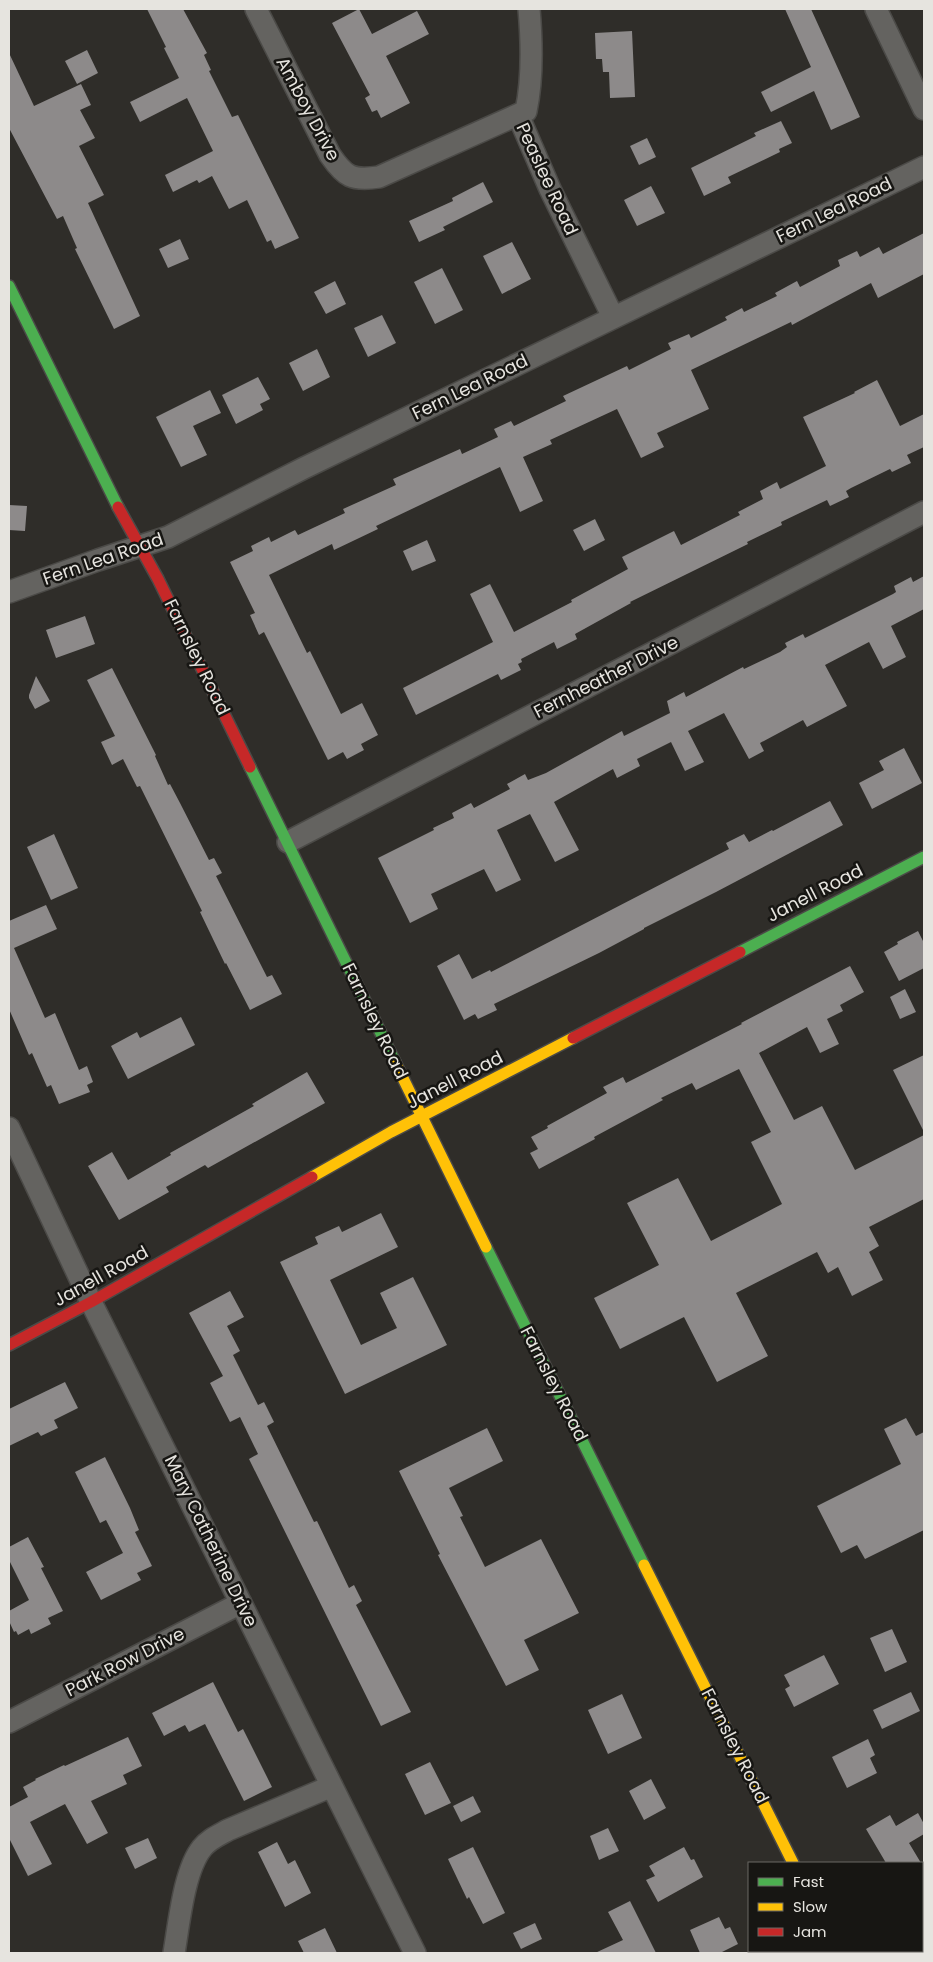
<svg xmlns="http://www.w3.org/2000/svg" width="933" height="1962" font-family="Poppins,sans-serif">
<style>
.building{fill:#8d8a8a}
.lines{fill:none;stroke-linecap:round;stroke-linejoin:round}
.street-casing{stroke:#4b4a47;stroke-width:24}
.fast-casing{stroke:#4b4a47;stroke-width:14}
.slow-casing{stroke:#4b4a47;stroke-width:14}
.jam-casing{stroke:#4b4a47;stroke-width:14}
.street{stroke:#646360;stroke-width:21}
.fast{stroke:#4caf50;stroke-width:11}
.slow{stroke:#ffc107;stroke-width:11}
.jam{stroke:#c62828;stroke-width:11}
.labels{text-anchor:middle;stroke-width:5;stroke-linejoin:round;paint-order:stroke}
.street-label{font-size:18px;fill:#e6e4df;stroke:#171613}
</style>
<rect width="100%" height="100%" fill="#2f2d29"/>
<path class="building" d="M147,9h36l24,44 -3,2 7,15 -2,1 23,46 6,-2 61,123 -24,11 -4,-9 -4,2 -20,-42 -18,9 -17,-33 -13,7 -2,-3 -24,12 -8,-17 48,-24 -26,-53 -47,24 -10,-20 49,-24 -15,-30 2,-1z
M359,9l13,25 45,-23 12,23 -43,22 24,47 -29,15 -4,-8 -5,2 -7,-14 5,-3 -38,-72z
M785,9h26l49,108 -29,13 -17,-39 -43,21 -10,-20 50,-25z
M632,31l3,66 -25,1 -1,-26h-6l-1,-13h-6l-1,-26z
M87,50l11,23 -21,11 -12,-23z
M9,53l25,53 47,-22 10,21 -11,5 15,28 -16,8 25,49 -16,8 52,113 -26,13 -39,-80 2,-1 -14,-32 -6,3 -48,-91z
M781,121l11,22 -13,6 1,3 -52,25 3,6 -27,13 -13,-28 65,-32 -2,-3z
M647,138l9,19 -17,8 -9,-19z
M483,182l10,20 -50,25 2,3 -26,12 -10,-21 44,-20 -1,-3z
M651,186l14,27 -28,13 -13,-26z
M924,233v41l-46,24 -7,-15 -79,42 -1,-3 -100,48 18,39 -52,24 7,14 -23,11 -24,-49 -67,31 2,4 -29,13 20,44 -23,11 -20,-45 -124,59 2,3 -44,21 -2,-6 -63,31 38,78 3,-2 31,63 21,-11 16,32 -17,9 3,6 -17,9 -4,-7 -15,8 -64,-128 -5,3 -9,-20 5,-2 -25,-51 23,-11 -2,-5 18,-9 2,5 24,-12 3,5 47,-22 -2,-4 53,-24 -3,-6 67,-30 2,5 36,-17 -4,-8 17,-8 3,5 52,-25 -3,-5 64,-30 2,4 42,-21 -3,-6 21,-9 2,4 36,-18 -2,-3 17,-9 2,4 33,-16 -2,-3 22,-12 3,6 40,-21 -2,-6 19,-9 3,6 19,-10 4,7z
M180,239l9,20 -21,9 -9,-19z
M512,242l19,37 -29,15 -19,-38z
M442,268l21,42 -28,14 -21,-42z
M335,281l11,23 -20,10 -12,-22z
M382,315l14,28 -28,14 -14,-29z
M317,349l13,28 -27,14 -14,-28z
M258,377l12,22 -10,5 3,6 -27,14 -14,-29z
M877,380l23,46 24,-12v33l-17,8 4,8 -19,9 -2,-3 -39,19 -5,3 3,6 -19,9 -3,-6 -46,22 1,3 -35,17 1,2 -118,58 1,1 -56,31 2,5 -20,10 -3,-7 -33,17 1,3 -4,2 3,6 -20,10 -3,-6 -82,41 -13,-27 90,-46 -23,-48 20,-10 24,48 58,-30 -1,-2 57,-31 -6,-12 52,-26 7,14 59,-30 -2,-3 25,-13 -3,-8 17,-9 3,7 46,-23 -23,-49 52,-24 -1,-1z
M210,390l11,23 -28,13 14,29 -26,12 -25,-50z
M9,505l18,1 -2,25 -16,-1z
M595,519l10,21 -21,11 -11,-21z
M427,540l9,21 -24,10 -9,-20z
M924,576v33l-33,17 15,31 -23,12 -14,-27 -44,23 22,41 -40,21 -4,-7 -43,23 4,8 -15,8 -25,-46 -36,18 16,31 -19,9 -14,-29 -34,17 3,7 -23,12 -4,-9 -59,33 25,48 -24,12 -25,-48 -33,16 24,50 -25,12 -12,-23 -53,25 7,15 -28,14 -32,-65 56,-28 -1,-2 21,-10 -2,-5 19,-10 3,5 36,-19 -3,-5 18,-10 3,6 18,-7 76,-42 2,5 46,-23 -3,-12 17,-9 2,5 57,-30 1,2 36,-17 7,-5 -2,-4 18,-9 2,4 88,-44 3,-2 -2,-6 17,-9 2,5z
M85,616l10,28 -39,14 -10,-28z
M112,668l44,87 -1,1 13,29 2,-1 10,19 29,57 5,-2 8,15 -6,3 51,101 5,-2 10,19 -32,16 -24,-47 -1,1 -25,-52 2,-1 -62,-125 -3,1 -14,-28 -11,6 -11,-23 14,-6 -28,-56z
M36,676l14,25 -15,8 -6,-11v-3z
M904,748l18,35 -50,26 -13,-26 25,-13 -5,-9z
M830,801l13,24 -127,67 -72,36v1l-45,24 -105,51 3,6 -19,9 -3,-5 -11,6 -27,-54 22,-12 13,25 18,-9 1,2 238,-123 -3,-6 18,-9 5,8 23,-12 1,1z
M54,834l24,54 -27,12 -24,-53z
M46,905l11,24 -43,19 31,70 10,-5 24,57 8,-4 6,16 -6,3 3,7 -31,12 -8,-19 -4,2 -15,-34 -3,2 -20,-46v-88z
M918,931l6,12v25l-25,13 -15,-29 14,-8 -1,-2z
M850,966l14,26 -24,13 3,6 -16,8 12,25 -19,9 -13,-26 -48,26 35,67 28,-14 33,64 69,-35v64l-55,28 10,19 -10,6 14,28 -31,16 -14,-29 -10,6 -11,-21 -81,41 32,63 -51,26 -33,-65 -64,32 -26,-51 65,-33 -32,-62 51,-25 33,63 71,-37 -31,-62 20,-10 -32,-63 -43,21 -4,-7 -31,15 2,2 -69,37 1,2 -56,30 -9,-16 8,-4 -7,-12 17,-9 -1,-2 60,-33 -4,-6 20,-10 3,6 116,-59 -1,-1z
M905,989l11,23 -16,7 -10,-22z
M181,1017l14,28 -67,34 -17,-33 26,-14 3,6z
M924,1055v77l-31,-62z
M307,1072l18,31 -117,65 -3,-3 -39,22 3,5 -50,28 -31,-54 24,-14 16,28 43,-25 -1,-2 84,-47 -2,-2z
M381,1213l17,34 -68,33 31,65 36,-17 -17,-35 33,-16 34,68 -102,49 -65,-132 38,-18 -3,-7 24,-11 3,6z
M230,1291l14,26 -17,9 13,25 -7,4 25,50 6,-3 10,20 -7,4 47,96 3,-1 32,67 5,-3 8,16 -6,4 55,107 -30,14 -132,-267 9,-5 -18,-37 -10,5 -20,-39 13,-7 -34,-63z
M65,1382l13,26 -24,12 4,8 -17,8 -3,-4 -29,14v-37z
M906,1418l10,18 8,-4v98l-59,29 -8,-14 -16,8 -24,-47 84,-42 -17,-35z
M487,1428l16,33 -54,27 14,28 -3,1 25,50 56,-28 38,74 -55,27 15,30 -33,16 -68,-131 2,-1 -41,-83z
M105,1457l25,51 9,22 -4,2 17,34 -15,7 4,7 -40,20 -15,-28 37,-19 -17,-33 -6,3 -25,-51z
M28,1537l16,30 -3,1 22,43 -15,7 3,6 -20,10 -2,-5 -11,6 -2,-4 -2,1 -5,-11v-10l20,-11 -20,-40v-13z
M892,1629l15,33 -22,10 -15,-34z
M824,1655l15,29 -45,23 -9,-18 5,-3 -6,-11z
M213,1682l25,50 5,-3 29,58 -28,14 -39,-77 -16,8 -4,-7 -21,11 -12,-23z
M911,1692l9,19 -38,18 -9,-19z
M622,1694l20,44 -34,16 -20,-44z
M128,1737l14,29 -19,9 4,9 -36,17 17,32 -21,11 -22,-40 -35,18 22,42 -24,12 -19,-38v-31l19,-10 -5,-10 13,-7 -1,-1 29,-14 1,1z
M868,1739l7,16 -5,3 7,15 -30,15 -15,-31z
M430,1762l21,41 -26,12 -20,-41z
M651,1779l15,29 -22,12 -15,-29z
M473,1796l8,16 -20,10 -8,-16z
M918,1813l6,11v10l-15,9 12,20h-35l-20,-34 24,-14 6,11z
M608,1828l11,23 -20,9 -9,-24z
M148,1838l9,20 -22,11 -10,-21z
M277,1842l11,22 7,-4 16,33 -26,14 -27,-55z
M473,1847l32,66 -22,11 -14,-27 -2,2 -19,-40z
M684,1847l7,13 3,-1 9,18 -45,25 -12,-22 9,-4 -6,-10z
M630,1901l26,52h-61l28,-13 -15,-28z
M719,1917l6,12 5,-2 8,17 -18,9h-20l-10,-23z
M535,1923l7,16 -21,10 -8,-16z
M325,1928l12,25h-33l-6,-12z"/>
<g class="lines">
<defs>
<path id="street" d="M256,9l74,146c15,22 22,26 49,22l147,-66c7,-33 6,-68 3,-102
M876,9l48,100
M518,115l32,74 63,128
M9,592l89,-32 70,-23 136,-69 620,-301
M288,842l636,-330
M9,1128l82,174 324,651
M9,1722l232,-119
M837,1951l1,2
M174,1953c5,-29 10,-83 28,-105 7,-9 17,-13 26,-18l104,-44"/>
<path id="fast" d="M9,286l109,221
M250,767l145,295
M740,952l184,-95
M486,1247l158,318"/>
<path id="slow" d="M395,1062l91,185
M312,1177l79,-45 182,-94
M644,1565l149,298"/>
<path id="jam" d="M118,507l40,72 92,188
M573,1038l167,-86
M9,1345l82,-43 221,-125"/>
</defs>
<use href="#street" class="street-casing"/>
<use href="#fast" class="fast-casing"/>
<use href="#slow" class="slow-casing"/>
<use href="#jam" class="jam-casing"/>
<use href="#street" class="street"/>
<use href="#fast" class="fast"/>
<use href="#slow" class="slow"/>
<use href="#jam" class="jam"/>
</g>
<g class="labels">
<g class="street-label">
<text transform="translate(308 109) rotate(62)" y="6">Amboy Drive</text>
<text transform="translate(547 179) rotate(65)" y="6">Peaslee Road</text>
<text transform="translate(834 210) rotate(-26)" y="6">Fern Lea Road</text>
<text transform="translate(470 387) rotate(-26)" y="6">Fern Lea Road</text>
<text transform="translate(103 559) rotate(-19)" y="6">Fern Lea Road</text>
<text transform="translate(197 657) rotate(64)" y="6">Farnsley Road</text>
<text transform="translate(606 677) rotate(-27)" y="6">Fernheather Drive</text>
<text transform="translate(815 893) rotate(-27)" y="6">Janell Road</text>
<text transform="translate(375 1021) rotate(64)" y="6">Farnsley Road</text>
<text transform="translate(455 1080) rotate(-27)" y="6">Janell Road</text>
<text transform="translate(101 1276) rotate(-29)" y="6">Janell Road</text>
<text transform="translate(554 1384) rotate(63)" y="6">Farnsley Road</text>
<text transform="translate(211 1541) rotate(64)" y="6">Mary Catherine Drive</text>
<text transform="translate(125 1662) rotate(-27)" y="6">Park Row Drive</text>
<text transform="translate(735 1746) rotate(63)" y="6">Farnsley Road</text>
</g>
</g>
<rect width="933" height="1962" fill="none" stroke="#e6e4df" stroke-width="20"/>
<rect x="748" y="1862" width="175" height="90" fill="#171613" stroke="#6a6865"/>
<rect x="758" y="1878" width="25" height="8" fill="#4caf50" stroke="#6a6865"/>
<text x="793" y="1887" font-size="15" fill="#e6e4df">Fast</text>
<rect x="758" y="1903" width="25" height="8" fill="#ffc107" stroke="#6a6865"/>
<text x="793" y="1912" font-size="15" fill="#e6e4df">Slow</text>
<rect x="758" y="1928" width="25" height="8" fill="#c62828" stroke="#6a6865"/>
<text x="793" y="1937" font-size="15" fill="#e6e4df">Jam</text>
</svg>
